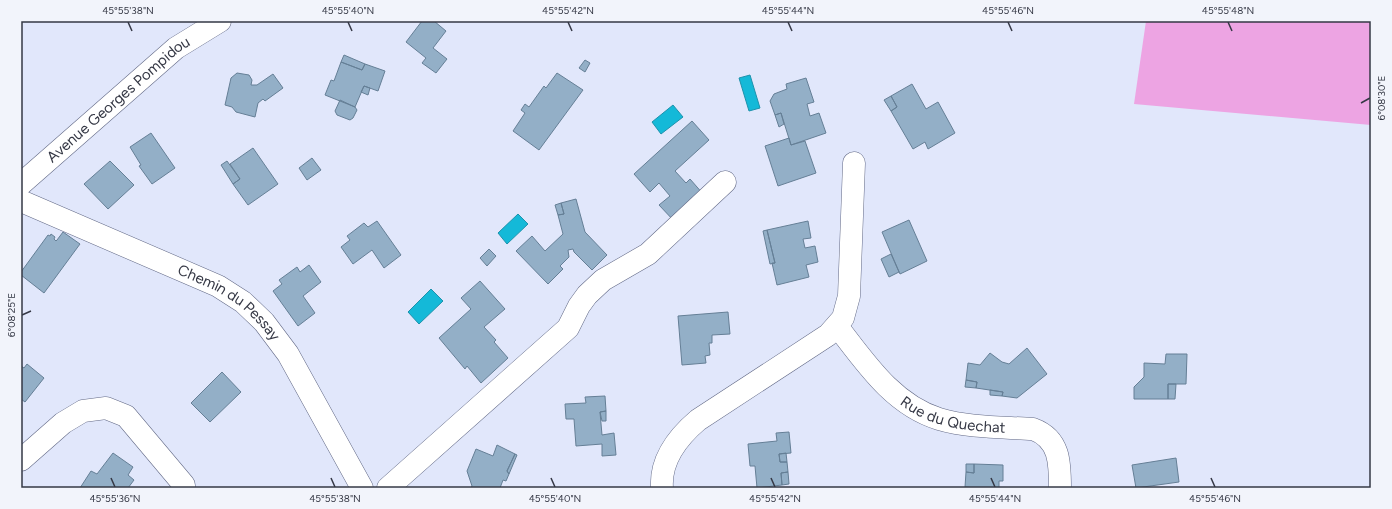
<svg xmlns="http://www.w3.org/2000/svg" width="1392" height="509" font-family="Figtree,sans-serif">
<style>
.green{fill:#eda4e3}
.water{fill:#14b9d8;stroke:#1e92ac}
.building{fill:#93afc7;stroke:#657f96}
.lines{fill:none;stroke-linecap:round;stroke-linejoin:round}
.minor-casing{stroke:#626986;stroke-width:23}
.tertiary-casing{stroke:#626986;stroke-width:23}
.minor{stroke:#fff;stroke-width:22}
.tertiary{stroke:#fff;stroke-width:22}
.ticks{fill:none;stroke:#353845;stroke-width:1.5}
.labels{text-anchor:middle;stroke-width:4;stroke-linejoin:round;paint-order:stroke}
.street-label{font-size:15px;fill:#353845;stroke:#f2f4fb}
.neatline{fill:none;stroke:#353845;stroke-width:1.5}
.ticks-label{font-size:10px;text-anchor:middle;fill:#353845}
</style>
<rect width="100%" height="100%" fill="#e1e7fb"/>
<path class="green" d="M1146,21h225v104l-237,-21z"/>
<path class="water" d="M750,75l10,33 -11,3 -10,-33z
M673,105l10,12 -22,17 -9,-12z
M518,214l10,10 -21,20 -9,-11z
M431,289l12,12 -24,23 -11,-12z"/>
<path class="building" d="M422,21h12l12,10 -13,17 14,11 -11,14 -14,-10 4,-5 -20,-16z
M344,55l21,9 -3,6 -21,-8z
M585,60l5,3 -5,9 -6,-4z
M341,62l21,8 3,-6 20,7 -7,20 -14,-5 -9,21 -30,-12 6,-15 3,1z
M237,73l12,2 3,5 -1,5h6l16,-11 10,14 -18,13 -2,-2 -5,4 -3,14 -19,-5 -4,-5 -7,-2 6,-27z
M557,73l26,17 -44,60 -26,-19 12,-18 -4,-3 4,-6 4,3 15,-21 2,2z
M806,78l8,24 -7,2 3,12 9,-3 7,20 -35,12 -10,-32 -6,2 -5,-14 4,-7 13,-5 -1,-5z
M912,84l14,25 12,-7 17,31 -27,16 -3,-7 -12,7 -22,-38 6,-4 -6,-11z
M364,86l6,2 -2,7 -7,-3z
M891,96l6,11 -6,4 -7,-11z
M340,100l15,7 2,3 -4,8 -3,2 -13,-5 -2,-4z
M781,113l3,11 -5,3 -4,-12z
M692,121l17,19 -34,31 11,12 4,-4 14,16 -29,27 -16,-17 11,-9 -11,-13 -9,9 -16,-18z
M151,133l24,35 -23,16 -13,-18 2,-1 -11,-18z
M789,138l2,7 14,-4 11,32 -38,13 -13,-40z
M253,148l25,36 -30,21 -15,-21 7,-5 -10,-15z
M312,158l9,12 -14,10 -8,-12z
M110,161l24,24 -26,24 -24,-25z
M227,161l13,18 -7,5 -12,-19z
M576,199l9,33 22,23 -15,15 -18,-18 -1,-3 -5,1 1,7 -9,9 3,3 -15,15 -32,-33 16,-15 13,15 18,-17 -5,-19 6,-1 -3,-11z
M561,203l3,11 -6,1 -3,-10z
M909,220l18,41 -27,13 -18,-42z
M377,221l24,34 -17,13 -12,-18 -19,14 -12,-17 9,-7 -3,-4 17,-13 4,4z
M808,221l3,17 -8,1 2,9 10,-2 3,16 -12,3 3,12 -32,8 -5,-22h3l-8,-33z
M767,230l8,33 -5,1 -7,-33z
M63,232l17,12 -36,49 -23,-18v-3l27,-37 2,1 1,-2 4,3 -1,2 2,2 1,-1z
M489,249l7,7 -9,10 -7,-8z
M891,254l8,18 -10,5 -8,-18z
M309,265l12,17 -18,14 12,17 -17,13 -25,-35 9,-7 -3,-4 18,-13 3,5z
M480,281l25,28 -21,18 12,13 -2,2 14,16 -27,25 -14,-17 -2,3 -26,-31 32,-29 -10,-11z
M728,312l2,22 -18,1v8h-3l1,12 -5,1 1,7 -24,2 -4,-49z
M1027,348l20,26 -30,24 -15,-2 1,-4 -27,-4 1,-6 -11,-2 2,-17 12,2 10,-12 12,9 7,2z
M1166,354h21l-1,30h-18v15h-34v-12l10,-10v-14l21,1z
M27,364l17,14 -19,24 -4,-3v-33l3,2z
M222,372l19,20 -31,30 -19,-19z
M966,380l11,2 -1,6 -11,-1z
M1168,384h8l-1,15h-7z
M990,390l13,2 -1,4 -12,-1z
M605,396l1,15 -6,1 2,23 12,-2 2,22 -14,1v-12l-26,2 -2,-27h-8l-1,-15 21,-1 -1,-6z
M606,411v10h-4l-2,-9z
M789,432l2,21 -12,1 1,8h7l1,10 -7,1 1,12 -25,3 -2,-22h-5l-2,-22 29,-3 -1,-8z
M497,445l18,9 -8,17 2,3 -3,7 -3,-1 -3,8h-29l1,-2 -5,-15 9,-22 17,7z
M113,453l20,14 -5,8 6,5 -6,8h-48l11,-17 6,3z
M786,453l1,9h-7l-1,-8z
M515,454l2,1 -8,19 -2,-3z
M1176,458l3,24 -43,6 -4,-23z
M966,464h8v9l-8,-1z
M974,464l29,1v16h-4v7h13h-36l-11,-1 1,-15 8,1z
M788,472l1,12 -7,1 -1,-12z"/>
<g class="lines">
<defs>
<g id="minor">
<path id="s1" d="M21,201l197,85 25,16 21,20 24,32 74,134"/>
<path id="s2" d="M837,326c28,36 56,79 102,93 30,9 63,8 94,10 27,10 27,34 27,59"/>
<path d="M21,460l42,-37 20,-12 23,-3 20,8 58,69v3"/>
<path d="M388,488l180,-160 11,-22 8,-11 16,-15 45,-26 77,-72"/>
<path d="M662,488c-2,-28 16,-51 36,-68l130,-85 15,-17 6,-22 5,-133"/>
</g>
<g id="tertiary">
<path id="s3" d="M21,184l155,-136 44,-27"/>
</g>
</defs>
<use href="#minor" class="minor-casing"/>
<use href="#tertiary" class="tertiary-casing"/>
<use href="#minor" class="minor"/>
<use href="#tertiary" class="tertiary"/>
</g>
<path class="ticks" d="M128,22l4,9M348,22l4,9M568,22l4,9M788,22l4,9M1008,22l4,9M1228,22l4,9M1361,103l9,-5M22,315l9,-4M111,478l4,9M331,478l4,9M551,478l4,9M771,478l4,9M991,478l4,9M1211,478l4,9"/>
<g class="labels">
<g class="street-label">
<text dy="5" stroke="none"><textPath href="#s3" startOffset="129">Avenue Georges Pompidou</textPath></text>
<text dy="5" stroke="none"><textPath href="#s1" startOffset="233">Chemin du Pessay</textPath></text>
<text dy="5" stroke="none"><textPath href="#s2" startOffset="153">Rue du Quechat</textPath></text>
</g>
</g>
<rect width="1392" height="509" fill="none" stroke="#f2f4fb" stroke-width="44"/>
<rect x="22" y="22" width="1348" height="465" class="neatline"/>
<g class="ticks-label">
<text x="128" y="14">45°55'38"N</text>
<text x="348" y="14">45°55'40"N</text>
<text x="568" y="14">45°55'42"N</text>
<text x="788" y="14">45°55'44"N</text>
<text x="1008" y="14">45°55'46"N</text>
<text x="1228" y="14">45°55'48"N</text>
<text transform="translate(1381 98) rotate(-90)" y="4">6°08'30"E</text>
<text transform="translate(11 315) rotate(-90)" y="4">6°08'25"E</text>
<text x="115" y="502">45°55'36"N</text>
<text x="335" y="502">45°55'38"N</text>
<text x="555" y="502">45°55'40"N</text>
<text x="775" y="502">45°55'42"N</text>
<text x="995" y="502">45°55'44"N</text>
<text x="1215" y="502">45°55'46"N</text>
</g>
</svg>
